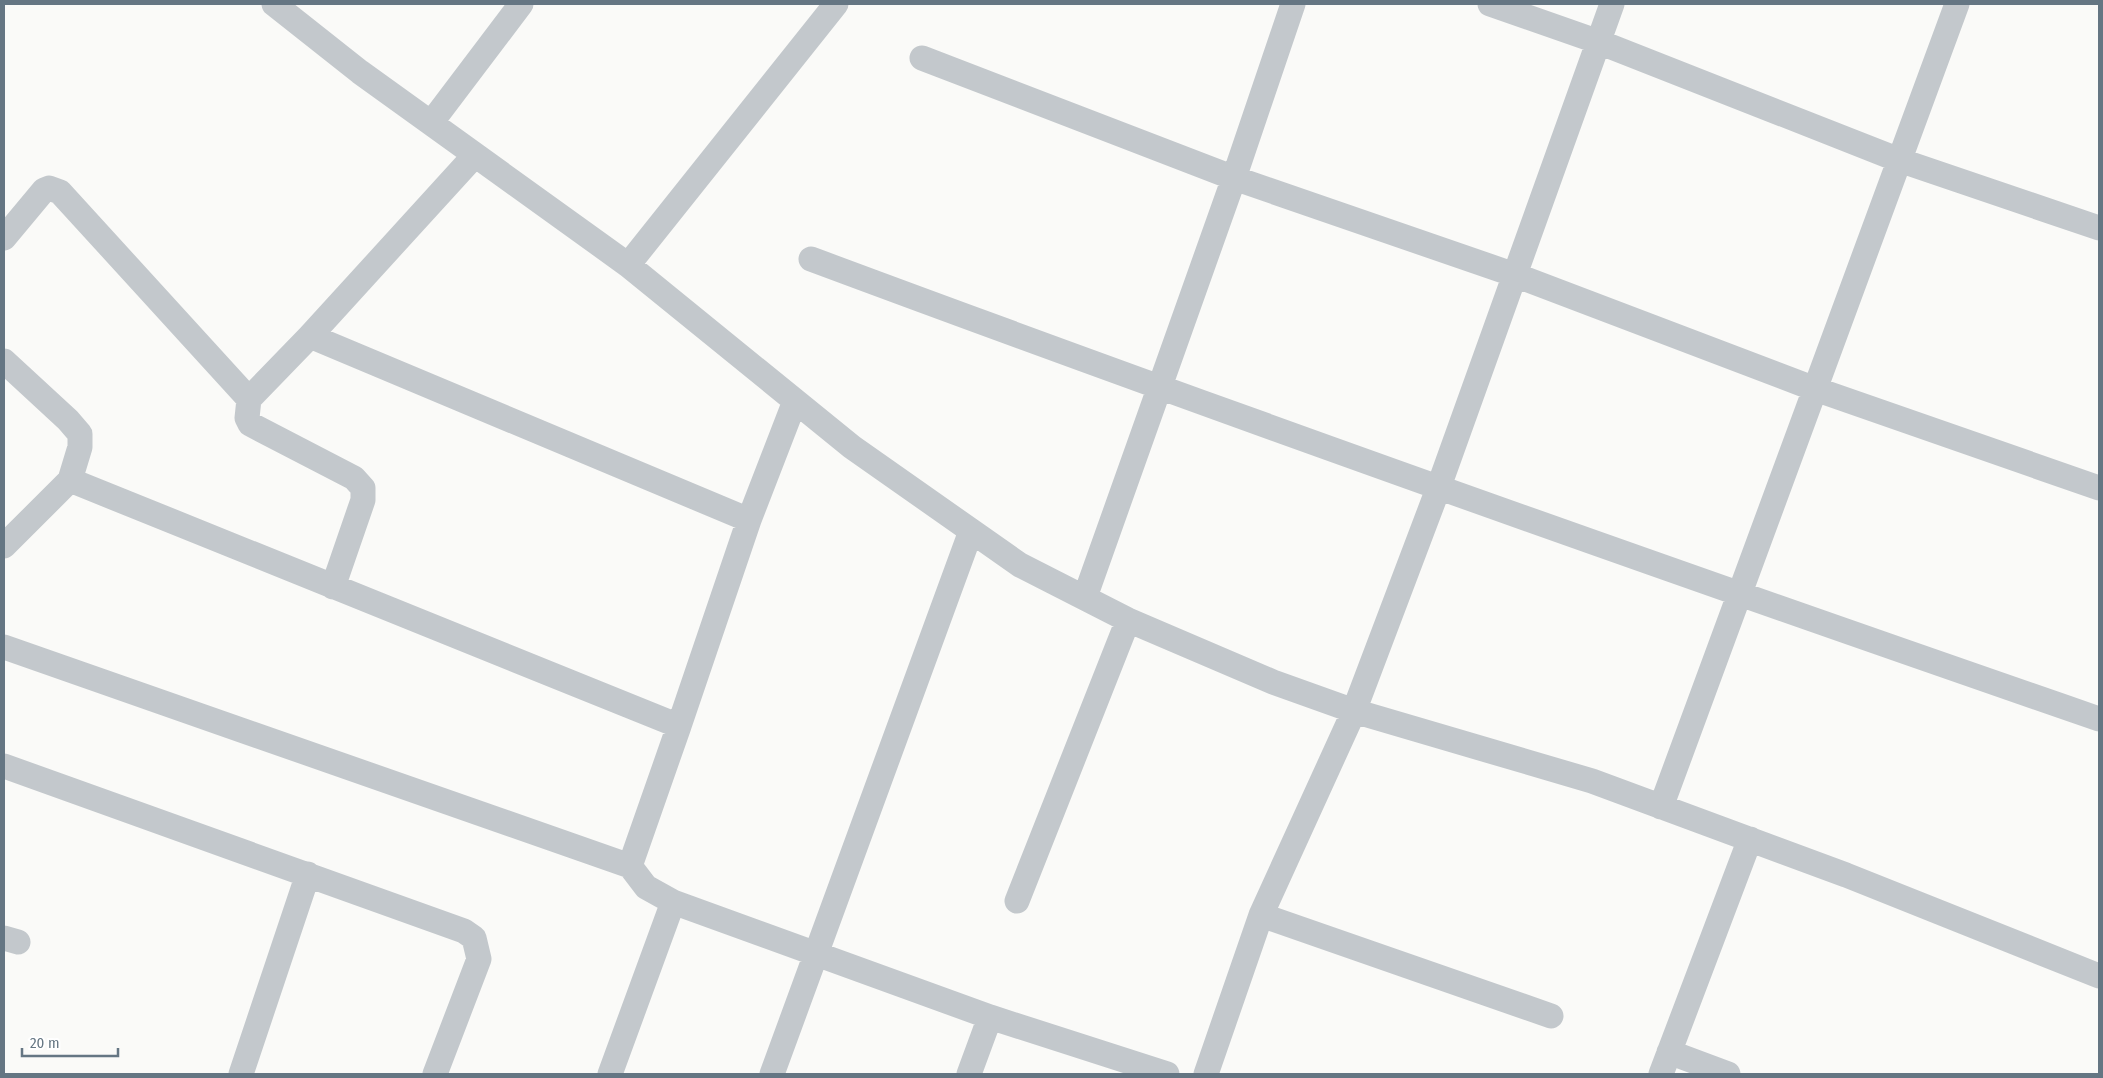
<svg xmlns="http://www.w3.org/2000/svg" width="2103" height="1078" font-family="'Fira Sans Condensed',sans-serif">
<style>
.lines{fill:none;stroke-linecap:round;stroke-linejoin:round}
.minor{stroke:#c3c8cc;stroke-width:25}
</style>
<rect width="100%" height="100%" fill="#fafaf8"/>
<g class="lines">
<path class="minor" d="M274,4l86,68 268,193 224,182 168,118 108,55 145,62 81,29 238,70 254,94 253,101
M1490,4l109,38 300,118 200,68
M922,58l312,120 281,97 300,114 284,99
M431,123l90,-119
M4,238l40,-48 5,-2 11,4 189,207 -2,19 3,6 104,54 9,10v12l-30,87
M811,259c427,159 857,311 1288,460
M628,265l208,-261
M310,336l165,-181
M4,361l64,59 12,14v13l-10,33
M249,399l61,-63 439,184
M4,546l66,-66 609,246 70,-206 46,-119
M1085,597l149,-419 59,-174
M4,647l626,219 49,-140
M4,766l460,165 10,7 5,21 -44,115
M1661,807l296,-803
M630,866l16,21 27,15 317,115 177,57
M1017,901l111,-281
M1261,915l290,101
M4,938l14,4
M1669,1052l59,22
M241,1074l67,-200
M610,1074l63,-172
M772,1074l199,-543
M969,1074l21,-57
M1206,1074l55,-159 93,-204 84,-222 174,-485
M1661,1074l89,-235"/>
</g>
<rect width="2103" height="1078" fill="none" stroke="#657683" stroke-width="10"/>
<path d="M22 1048v8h96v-8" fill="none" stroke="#657683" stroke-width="2.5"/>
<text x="30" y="1048" font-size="15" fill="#657683" stroke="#ffffff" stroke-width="4" paint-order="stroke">20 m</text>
</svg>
